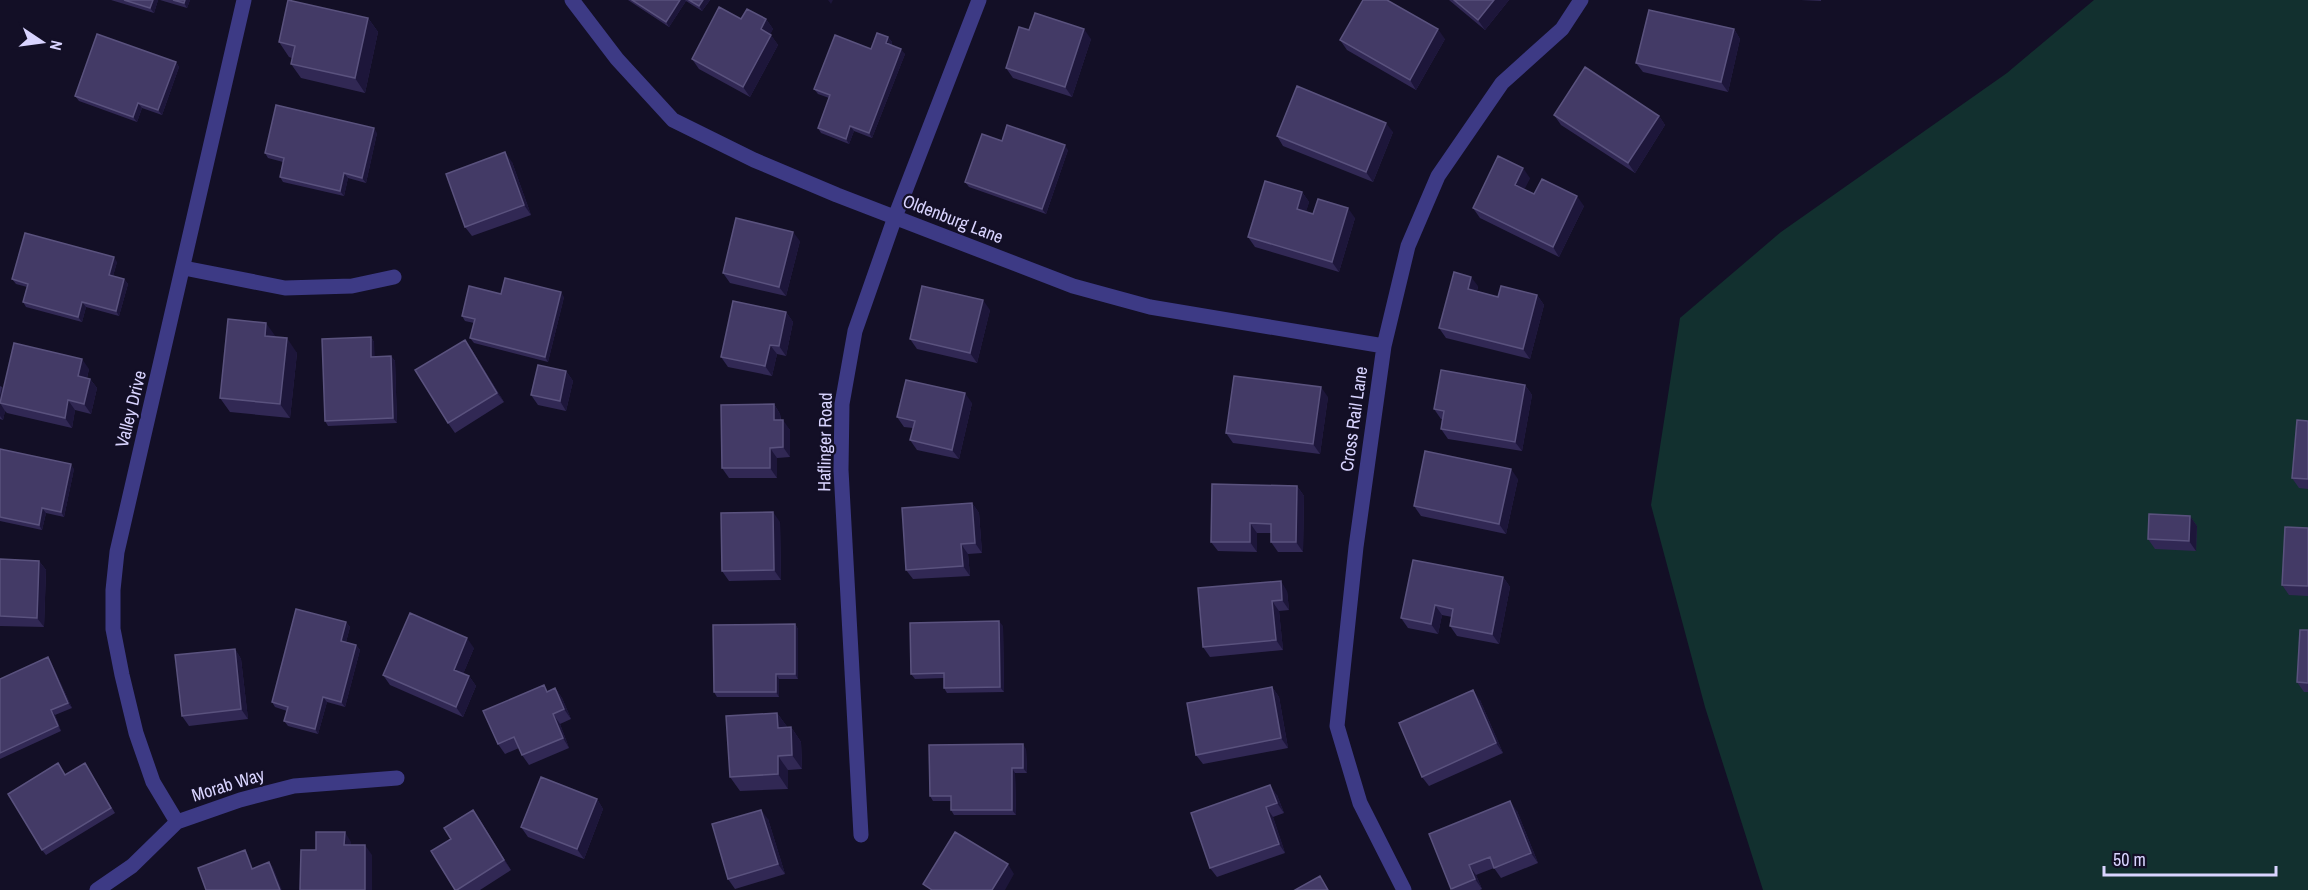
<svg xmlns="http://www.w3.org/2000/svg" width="2308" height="890" font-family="'Archivo Narrow',sans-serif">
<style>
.green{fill:#12302f}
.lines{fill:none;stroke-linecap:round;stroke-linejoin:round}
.minor{stroke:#3d3a85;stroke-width:15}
.wall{fill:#312854}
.shaded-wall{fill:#1d163a}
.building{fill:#433a66;stroke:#5a527e;stroke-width:1.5}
.labels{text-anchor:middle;stroke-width:4.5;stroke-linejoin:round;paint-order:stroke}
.street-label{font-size:18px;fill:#d9d4ff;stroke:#130f26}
</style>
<rect width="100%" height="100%" fill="#130f26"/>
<path class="green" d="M2094,0h214v890h-545l-58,-183 -54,-202 29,-187 101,-86 226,-159z"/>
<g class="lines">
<path class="minor" d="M572,0l45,59 56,61 81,40 83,35 236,91 77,21 234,39
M184,268l101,20 67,-2 42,-9
M177,822l-24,-40 -17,-49 -14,-58 -9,-46v-39l4,-38 127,-552
M861,835l-20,-365 1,-66 13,-73 40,-114 84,-217
M97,890l35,-24 45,-44 63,-22 54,-14 103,-8
M1404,890l-44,-87 -23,-77 19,-179 28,-201 24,-100 30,-70 64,-93 60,-54 19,-29"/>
</g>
<path class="wall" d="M111,0h47l-4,13z
M160,0h30l-3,8z
M628,0h82l-8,11 -16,-10 -17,26z
M1449,0h60l-24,30z
M1801,0h20v1z
M368,18l10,14 -13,61 -64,-15 -10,-14 1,-6 -3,-1 -10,-15z
M741,19h25l7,10 -3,5 8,11 -28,52 -51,-28 -7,-10z
M1734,29l6,10 -12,53 -85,-20 -7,-9z
M1029,30l62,9 -19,58 -59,-19 -7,-10z
M888,37l4,5 -1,3 14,9 -33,84 -18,-7 -5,13 -28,-11 -3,-5 11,-30 -11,-4 -4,-5z
M1445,39l-29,51 -69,-40 -7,-10z
M176,62l3,5 -17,48 -20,-7 -5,14 -58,-21 -4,-5z
M1554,115l105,1 6,9 -30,48 -74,-48z
M1393,132l-20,50 -90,-36 -6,-10z
M377,133l-11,50 -18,-5 -4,18 -61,-14 -3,-5 3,-15 -15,-4 -3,-5z
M1002,141l66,9 -22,64 -77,-27 -4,-5z
M512,162l19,53 -59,21 -7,-9z
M1530,178l-6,11 10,5 50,12 -25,51 -79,-39 -7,-10z
M1302,192l7,10 -3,9 7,3 42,4 -16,54 -84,-25 -7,-10z
M800,241l-14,55 -56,-13 -7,-10z
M117,262l-4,14 11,3 4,5 -9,32 -33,-9 -4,15 -56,-15 -3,-5 4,-15 -11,-3 -4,-5z
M1478,286l-1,5 21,6 39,-2 7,10 -14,54 -84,-21 -7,-10z
M564,297l-16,65 -74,-19 -4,-5 4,-15 -9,-2 -3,-5z
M990,310l-13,53 -60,-14 -7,-10z
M786,312l7,10 -7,34 -9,-2 -5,22 -44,-9 -7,-10z
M276,337l21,16 -7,65 -60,-6 -10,-14z
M371,337l3,5v15l17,-1 4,5 2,62 -69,3 -3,-5z
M472,350l32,52 -49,31 -7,-10z
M89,369l-2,9 3,1 7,9 -6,26 -16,-4 -3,18 -65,-15 -2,-2 -2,9 -3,-1v-33l2,1 1,2z
M566,371l7,10 -7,30 -28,-6 -7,-10z
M1525,385l7,10 -10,56 -74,-12 -7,-10 1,-10h-1l-7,-10z
M1328,397l-8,57 -87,-11 -7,-10z
M972,403l-13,56 -42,-9 -7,-10 3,-12 -9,-1 -7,-10z
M774,404l6,10 1,6 9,10v27l-13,1v20h-48l-7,-10z
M2308,421v68l-9,-1 -7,-10z
M0,449l74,20 -10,48 -18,-4 -4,17 -42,-9z
M1518,479l-12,55 -85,-18 -7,-10z
M1297,486l7,10 -1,56h-25l-7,-10v-9h-14v19l-39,-1 -7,-9z
M972,503l7,10 3,40 -14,1 2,22 -57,3 -7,-9z
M2190,516l7,10 -1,25 -41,-2 -7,-10z
M780,522l1,58 -52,1 -7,-10z
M2308,528v68l-19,-1 -7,-10z
M0,559l39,2 7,9 -2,57 -44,-1z
M1503,577l7,10 -11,57 -42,-8 -7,-10 2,-9 -10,-2 -4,19 -30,-6 -7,-10z
M1287,591l2,19 -10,1 4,39 -73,7 -7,-10z
M346,622l4,5 -4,15 10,3 4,5 -15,57 -18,-5 -9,32 -30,-8 -4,-5 3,-10 -12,-4 -3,-5z
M795,624l3,5v50h-19v18h-62l-3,-5z
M1003,626l1,66 -57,1 -3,-5v-10l-29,1 -4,-5z
M2308,630v62h-4l-7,-10z
M474,648l-11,26 6,2 7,10 -13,31 -73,-32 -7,-10z
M235,649l6,10 7,60 -59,7 -7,-10z
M48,657l3,5 21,46 -17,7 6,16 -61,28v-80z
M1272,687l7,10 9,51 -85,16 -7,-9z
M555,688l7,10 9,21 -11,5 9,24 -40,17 -7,-10 -3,-7 -14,6 -7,-10 50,-53z
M1480,700l23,53 -74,33 -7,-9z
M777,713l11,15 3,-1 10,15 1,27 -14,1v19l-48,2 -10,-14z
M1026,749l1,24h-12l1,42h-62l-3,-5v-9h-18l-3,-5z
M85,763l30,50 -69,42 -4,-5 24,-75z
M1277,795l7,18 -11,4 12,36 -68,24 -7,-9z
M597,799l6,10 -19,50 -56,-22 -7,-10z
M1517,811l21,52 -37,15 -7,-10 -18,7 6,14 -2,1h-28l-23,-56z
M768,819l17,55 -50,15 -7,-10z
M480,820l31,50 -31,20h-25z"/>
<path class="shaded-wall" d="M153,0h5l-4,13 -4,-5z
M185,0h5l-3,8 -3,-5z
M680,0h5l1,1 -17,26 -3,-5z
M703,0h7l-8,11 -3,-5z
M828,0h5l-2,4z
M1494,0h15l-24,30 -7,-10z
M368,18l10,14 -13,61 -10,-15z
M766,19l7,10 -5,10 -7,-10z
M1084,29l7,10 -19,58 -7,-10z
M1438,29l7,10 -29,51 -6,-10z
M1734,29l6,10 -12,53 -7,-10z
M771,35l7,10 -28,52 -7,-10z
M888,37l4,5 -2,6 -4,-5z
M901,49l4,5 -33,84 -3,-5z
M176,62l3,5 -17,48 -4,-5z
M138,103l4,5 -5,14 -4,-5z
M1659,116l6,9 -30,48 -7,-10z
M1386,123l7,9 -20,50 -7,-10z
M850,126l4,5 -5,13 -3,-5z
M374,128l3,5 -11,50 -4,-5z
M1065,145l3,5 -22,64 -4,-5z
M505,152l7,10 19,53 -7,-10z
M1523,168l7,10 -8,17 -7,-10z
M344,173l4,5 -4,18 -4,-5z
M1302,192l7,10 -5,17 -7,-10z
M1577,196l7,10 -25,51 -6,-10z
M1348,208l7,10 -16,54 -7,-10z
M793,232l7,9 -14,55 -7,-9z
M114,257l3,5 -5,18 -3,-5z
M1471,277l7,9 -3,13 -7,-10z
M124,279l4,5 -9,32 -3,-5z
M561,292l3,5 -16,65 -3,-5z
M1537,295l7,10 -14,54 -7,-10z
M983,300l7,10 -13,53 -7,-10z
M82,302l4,5 -4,15 -4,-5z
M786,312l7,10 -7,34 -7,-10z
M266,323l10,14 -11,-1z
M371,337l3,5 1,20 -4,-5z
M287,338l10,15 -7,65 -10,-14z
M465,340l7,10 32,52 -7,-9z
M770,345l7,9 -5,22 -7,-10z
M391,356l4,5 2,62 -4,-5z
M82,359l7,10 -4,17 -7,-10z
M566,371l7,10 -7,30 -6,-10z
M90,379l7,9 -6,26 -7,-10z
M1525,385l7,10 -10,56 -7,-9z
M2,387l7,10 -9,6 5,8 -2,9 -3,-4v-21z
M1321,387l7,10 -8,57 -7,-10z
M965,393l7,10 -13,56 -7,-9z
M68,400l7,10 -3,18 -7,-10z
M774,404l6,10 1,16 -7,-10z
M783,420l7,10v27l-7,-10z
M770,448l7,10v20l-7,-10z
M71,464l3,5 -10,48 -3,-5z
M1511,469l7,10 -12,55 -7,-10z
M1297,486l7,10 -1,56 -7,-10z
M972,503l7,10 3,40 -7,-10z
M42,508l4,5 -4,17 -3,-5z
M773,512l7,10 1,58 -7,-10z
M2190,516l7,10 -1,25 -7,-10z
M1250,523l7,10v19l-7,-10z
M961,544l7,10 2,22 -7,-10z
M39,561l7,9 -2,57 -7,-9z
M1503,577l7,10 -11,57 -7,-10z
M1281,581l6,10 2,19 -7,-10z
M1272,601l7,10 4,39 -7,-10z
M1435,605l7,10 -4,19 -7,-10z
M999,621l4,5 1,66 -4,-5z
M346,622l4,5 -5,19 -4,-5z
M795,624l3,5v50l-3,-5z
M467,638l7,10 -13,31 -7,-9z
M356,645l4,5 -15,57 -4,-5z
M235,649l6,10 7,60 -7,-10z
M48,657l3,5 21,46 -4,-5z
M776,674l3,5v18l-3,-5z
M469,676l7,10 -13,31 -7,-10z
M1272,687l7,10 9,51 -7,-10z
M555,688l7,10 9,21 -7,-10z
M1473,690l7,10 23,53 -7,-10z
M323,697l4,5 -9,32 -3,-5z
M51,710l4,5 6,16 -3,-5z
M777,713l11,15h-10z
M553,714l7,10 9,24 -6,-10z
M791,727l10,15 1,27 -10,-14z
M1023,744l3,5 1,24 -4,-5z
M778,756l10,14v19l-10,-15z
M1012,768l3,5 1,42 -4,-5z
M1270,785l7,10 7,18 -7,-10z
M597,799l6,10 -19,50 -7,-10z
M1510,801l7,10 21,52 -7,-10z
M1266,807l7,10 12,36 -6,-9z
M473,810l7,10 31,50 -7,-10z
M761,810l7,9 17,55 -7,-10z
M345,832l6,10v12l-7,-9z
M365,845l7,10v35h-7z
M245,850l3,5 7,19 -3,-5z
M269,862l4,5 9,23h-2z
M1008,864l6,10 -9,16h-13z
M1469,865l7,10 6,14 -7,-10z"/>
<path class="building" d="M124,0h29l-3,8z
M173,0h12l-1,3z
M288,0l80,18 -13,60 -64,-14 4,-18 -16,-4z
M632,0h48l-14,22z
M689,0h14l-4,6z
M1363,0h24l51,29 -28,51 -70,-40z
M1454,0h40l-16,20z
M719,7l22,12 6,-10 19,10 -5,10 10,6 -28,52 -51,-28z
M1649,10l85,19 -13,53 -85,-19z
M1035,13l49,16 -19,58 -59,-19 13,-41 10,3z
M877,33l11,4 -2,6 15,6 -32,84 -19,-7 -4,13 -28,-11 12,-33 -16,-6 21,-54 36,14z
M97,34l79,28 -18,48 -20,-7 -5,14 -58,-21z
M1585,67l74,49 -31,47 -74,-48z
M1297,86l89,37 -20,49 -89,-36z
M276,105l98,23 -12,50 -18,-5 -4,18 -60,-14 4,-19 -19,-5z
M1007,125l58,20 -23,64 -77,-27 17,-48 20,7z
M505,152l19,53 -59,22 -19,-53z
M1498,156l25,12 -8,17 19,9 8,-15 35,17 -24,51 -80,-39z
M1265,181l37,11 -5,17 16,5 5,-15 30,9 -16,54 -84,-25z
M736,218l57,14 -14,55 -56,-14z
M25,233l89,24 -5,18 15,4 -8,32 -34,-9 -4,15 -55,-15 5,-18 -16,-5z
M1454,272l17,5 -3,12 30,8 3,-11 36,9 -14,54 -84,-21z
M505,278l56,14 -16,65 -75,-19 5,-19 -13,-3 7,-30 32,8z
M922,286l61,14 -13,53 -60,-14z
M733,301l53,11 -7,34 -9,-1 -5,21 -44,-9z
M228,319l38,4 -1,13 22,2 -7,66 -60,-6z
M371,337v20l20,-1 2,62 -68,3 -3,-82z
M465,340l32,53 -49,30 -33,-53z
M14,343l68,16 -4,17 12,3 -6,25 -16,-4 -3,18 -65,-15z
M538,365l28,6 -6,30 -29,-6z
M1441,370l84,15 -10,57 -74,-13 3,-18 -10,-2z
M1234,376l87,11 -8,57 -87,-11z
M906,380l59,13 -13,57 -42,-10 5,-19 -18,-4z
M774,404v16h9v27l-13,1v20h-48l-1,-63z
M2297,420l11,1v58l-16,-1z
M0,449l71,15 -10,48 -19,-4 -3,17 -39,-8z
M1425,451l86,18 -12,55 -85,-18z
M1212,484l85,2 -1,56h-25v-18l-21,-1v19h-39z
M972,503l3,40 -14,1 2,22 -57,4 -4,-62z
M773,512l1,58 -52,1 -1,-58z
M2149,514l41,2 -1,25 -41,-2z
M2285,527l23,1v58l-26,-1z
M0,559l39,2 -2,57 -37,-2z
M1413,560l90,17 -11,57 -42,-8 3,-17 -18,-4 -4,19 -30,-6z
M1281,581l1,19 -10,1 4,39 -73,7 -5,-59z
M296,609l50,13 -5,19 15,4 -15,57 -18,-5 -8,32 -31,-8 4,-14 -16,-5z
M410,613l57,25 -13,32 15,6 -13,31 -73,-32z
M999,621l1,66 -56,1v-15l-33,1 -1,-51z
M795,624v50h-19v18h-62l-1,-67z
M2300,630h8v53l-11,-1z
M235,649l6,60 -59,7 -7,-61z
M48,657l20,46 -17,7 7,16 -58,27v-74z
M544,685l3,7 8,-4 9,21 -11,5 10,24 -41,17 -8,-18 -16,7 -15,-33z
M1272,687l9,51 -85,17 -9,-52z
M1473,690l23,53 -74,34 -23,-54z
M777,713l1,15 13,-1 1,28 -14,1v18l-48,3 -4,-61z
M1023,744v24h-11v42h-61v-14h-21l-1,-51z
M58,763l7,12 20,-12 26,45 -69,42 -34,-56z
M541,777l56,22 -20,50 -56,-22z
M1270,785l7,18 -11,4 13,37 -69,24 -19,-55z
M1510,801l21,52 -37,15 -4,-11 -21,8 6,14 -24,10 -22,-55z
M473,810l31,50 -47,30h-2l-24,-39 20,-12 -7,-11z
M761,810l17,54 -50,15 -16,-55z
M316,832h29l-1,13h21v45h-65l1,-40h15z
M955,832l53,32 -16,26h-60l-9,-6z
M245,850l7,19 17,-7 11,28h-74l-8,-22z
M1320,876l8,14h-33z"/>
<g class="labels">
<g class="street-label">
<text transform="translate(953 219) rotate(21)" y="6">Oldenburg Lane</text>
<text transform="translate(131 409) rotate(-76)" y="6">Valley Drive</text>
<text transform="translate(1354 419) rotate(-82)" y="6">Cross Rail Lane</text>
<text transform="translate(825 442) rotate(-89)" y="6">Haflinger Road</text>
<text transform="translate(228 785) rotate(-17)" y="6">Morab Way</text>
</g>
</g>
<g transform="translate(42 42) rotate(103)" stroke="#130f26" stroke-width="4.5" paint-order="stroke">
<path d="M0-4.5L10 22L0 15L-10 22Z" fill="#d9d4ff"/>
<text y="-9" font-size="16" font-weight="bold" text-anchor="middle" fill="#d9d4ff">N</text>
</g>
<path d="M2104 866v9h172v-9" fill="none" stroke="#d9d4ff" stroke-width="3"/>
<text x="2113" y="866" font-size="18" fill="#d9d4ff" stroke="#130f26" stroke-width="4.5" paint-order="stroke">50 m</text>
</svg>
